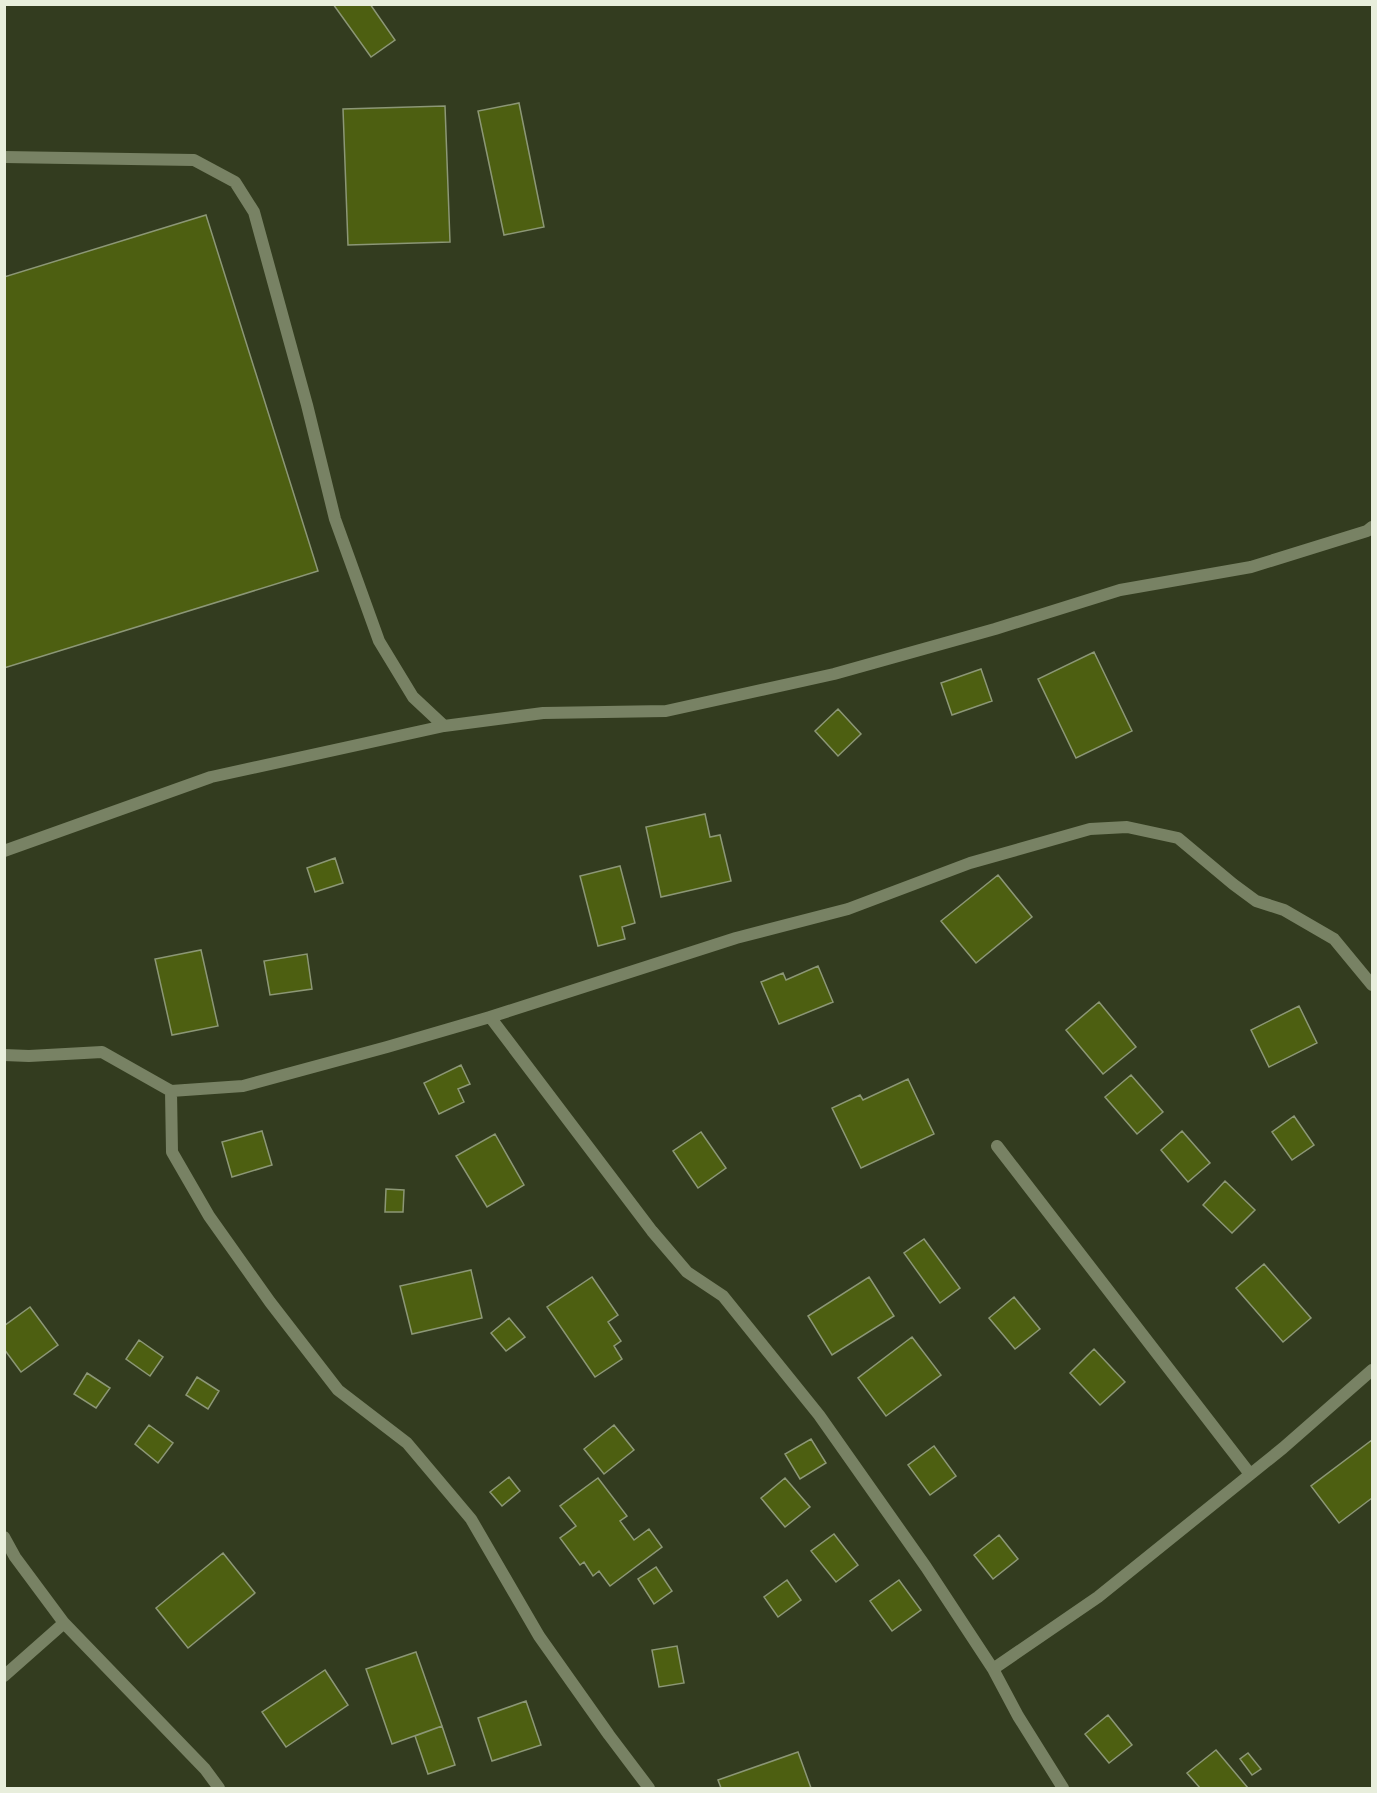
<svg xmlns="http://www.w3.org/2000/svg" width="1377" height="1793" font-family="'IBM Plex Serif',serif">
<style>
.building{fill:#4d5f11;stroke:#8c9776;stroke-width:1.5}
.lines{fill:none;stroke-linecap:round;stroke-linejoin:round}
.street{stroke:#788264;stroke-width:12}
</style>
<rect width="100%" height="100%" fill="#333c1f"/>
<path class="building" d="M333,4h37l25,36 -24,17z
M519,103l25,124 -40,8 -26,-124z
M445,106l5,136 -102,3 -5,-136z
M206,215l112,356 -314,97v-391z
M1094,652l38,79 -56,27 -38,-79z
M981,669l11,32 -40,14 -11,-32z
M838,709l23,25 -23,22 -23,-25z
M705,814l5,23 10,-2 11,46 -70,16 -15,-70z
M335,858l8,25 -28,9 -8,-24z
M620,866l15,57 -13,4 3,12 -27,7 -18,-70z
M998,875l34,42 -56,46 -35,-42z
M201,950l17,76 -46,9 -17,-76z
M307,954l5,35 -42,6 -6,-34z
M818,966l15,36 -54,22 -18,-42 22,-9 3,7z
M1099,1002l37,45 -33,27 -37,-44z
M1299,1006l18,37 -48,24 -18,-37z
M461,1065l9,19 -12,5 6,13 -25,12 -15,-31z
M1131,1075l32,37 -26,22 -32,-37z
M908,1079l26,55 -73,34 -29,-60 28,-13 3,5z
M1294,1116l20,29 -22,15 -20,-28z
M262,1131l10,34 -40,12 -10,-35z
M1182,1131l28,32 -22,19 -27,-32z
M701,1132l25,36 -28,20 -25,-37z
M495,1134l29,51 -37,22 -31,-51z
M1225,1181l30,29 -23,23 -29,-28z
M386,1189l18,1 -1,22h-18z
M924,1239l36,49 -20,15 -36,-50z
M1264,1264l47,54 -28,24 -47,-54z
M471,1270l11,48 -70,16 -12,-48z
M592,1277l26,38 -10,7 13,19 -7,5 8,13 -27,18 -48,-70z
M869,1277l25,39 -62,39 -24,-39z
M1014,1297l26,32 -25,20 -26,-31z
M30,1307l28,38 -37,27 -17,-23v-23z
M509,1318l16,19 -19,14 -15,-18z
M912,1337l29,38 -55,41 -28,-38z
M139,1340l24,17 -13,19 -24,-17z
M1094,1349l31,33 -25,23 -30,-32z
M87,1373l23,15 -14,20 -22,-14z
M197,1377l22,14 -11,18 -22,-14z
M149,1425l24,18 -15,20 -23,-19z
M614,1425l20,25 -30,24 -20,-25z
M811,1439l15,24 -26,16 -15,-25z
M1372,1440v58l-33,25 -28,-37z
M934,1446l22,30 -26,19 -22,-30z
M509,1477l11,14 -18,15 -12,-14z
M598,1478l29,38 -7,5 14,19 15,-11 13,18 -52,39 -11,-15 -6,5 -9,-14 -4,3 -20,-27 16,-12 -16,-20z
M785,1478l25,29 -25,20 -24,-29z
M834,1534l24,31 -22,17 -25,-31z
M999,1535l19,24 -25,20 -19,-24z
M223,1553l32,40 -67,55 -32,-40z
M656,1567l16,24 -18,13 -16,-25z
M787,1580l14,20 -23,17 -14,-20z
M899,1580l22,30 -29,21 -22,-30z
M677,1646l7,37 -25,4 -7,-37z
M416,1652l26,74 -50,18 -26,-75z
M325,1670l23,35 -62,42 -24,-35z
M526,1701l15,44 -49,16 -14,-43z
M1108,1715l24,30 -23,18 -24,-29z
M442,1726l13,39 -27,9 -13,-38z
M1216,1750l32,38h-48l-13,-15z
M798,1752l13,36h-90l-3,-8z
M1248,1753l13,16 -9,6 -12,-16z"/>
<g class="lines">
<path class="street" d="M4,157l190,3 41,22 19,30 53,193 28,114 44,122 34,56 31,29
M4,851l207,-74 233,-51 99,-13 123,-2 168,-37 161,-45 125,-39 131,-23 116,-36 5,-4
M490,1017l246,-79 112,-29 122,-46 120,-34 37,-2 51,11 55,46 23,17 28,9 50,29 38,46
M4,1055l25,1 73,-4 69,39 1,61 37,64 61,86 68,88 69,53 64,76 68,117 70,99 40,53
M171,1091l72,-5 144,-39 103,-30 162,214 35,41 36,24 96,119 107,152 67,102
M997,1146l253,328
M4,1537l11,20 49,66 141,146 14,19
M4,1676l60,-53
M1063,1788l-45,-72 -25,-47 105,-72 185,-149 89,-78"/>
</g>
<rect width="1377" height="1793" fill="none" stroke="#e8eedc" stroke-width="12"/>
</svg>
